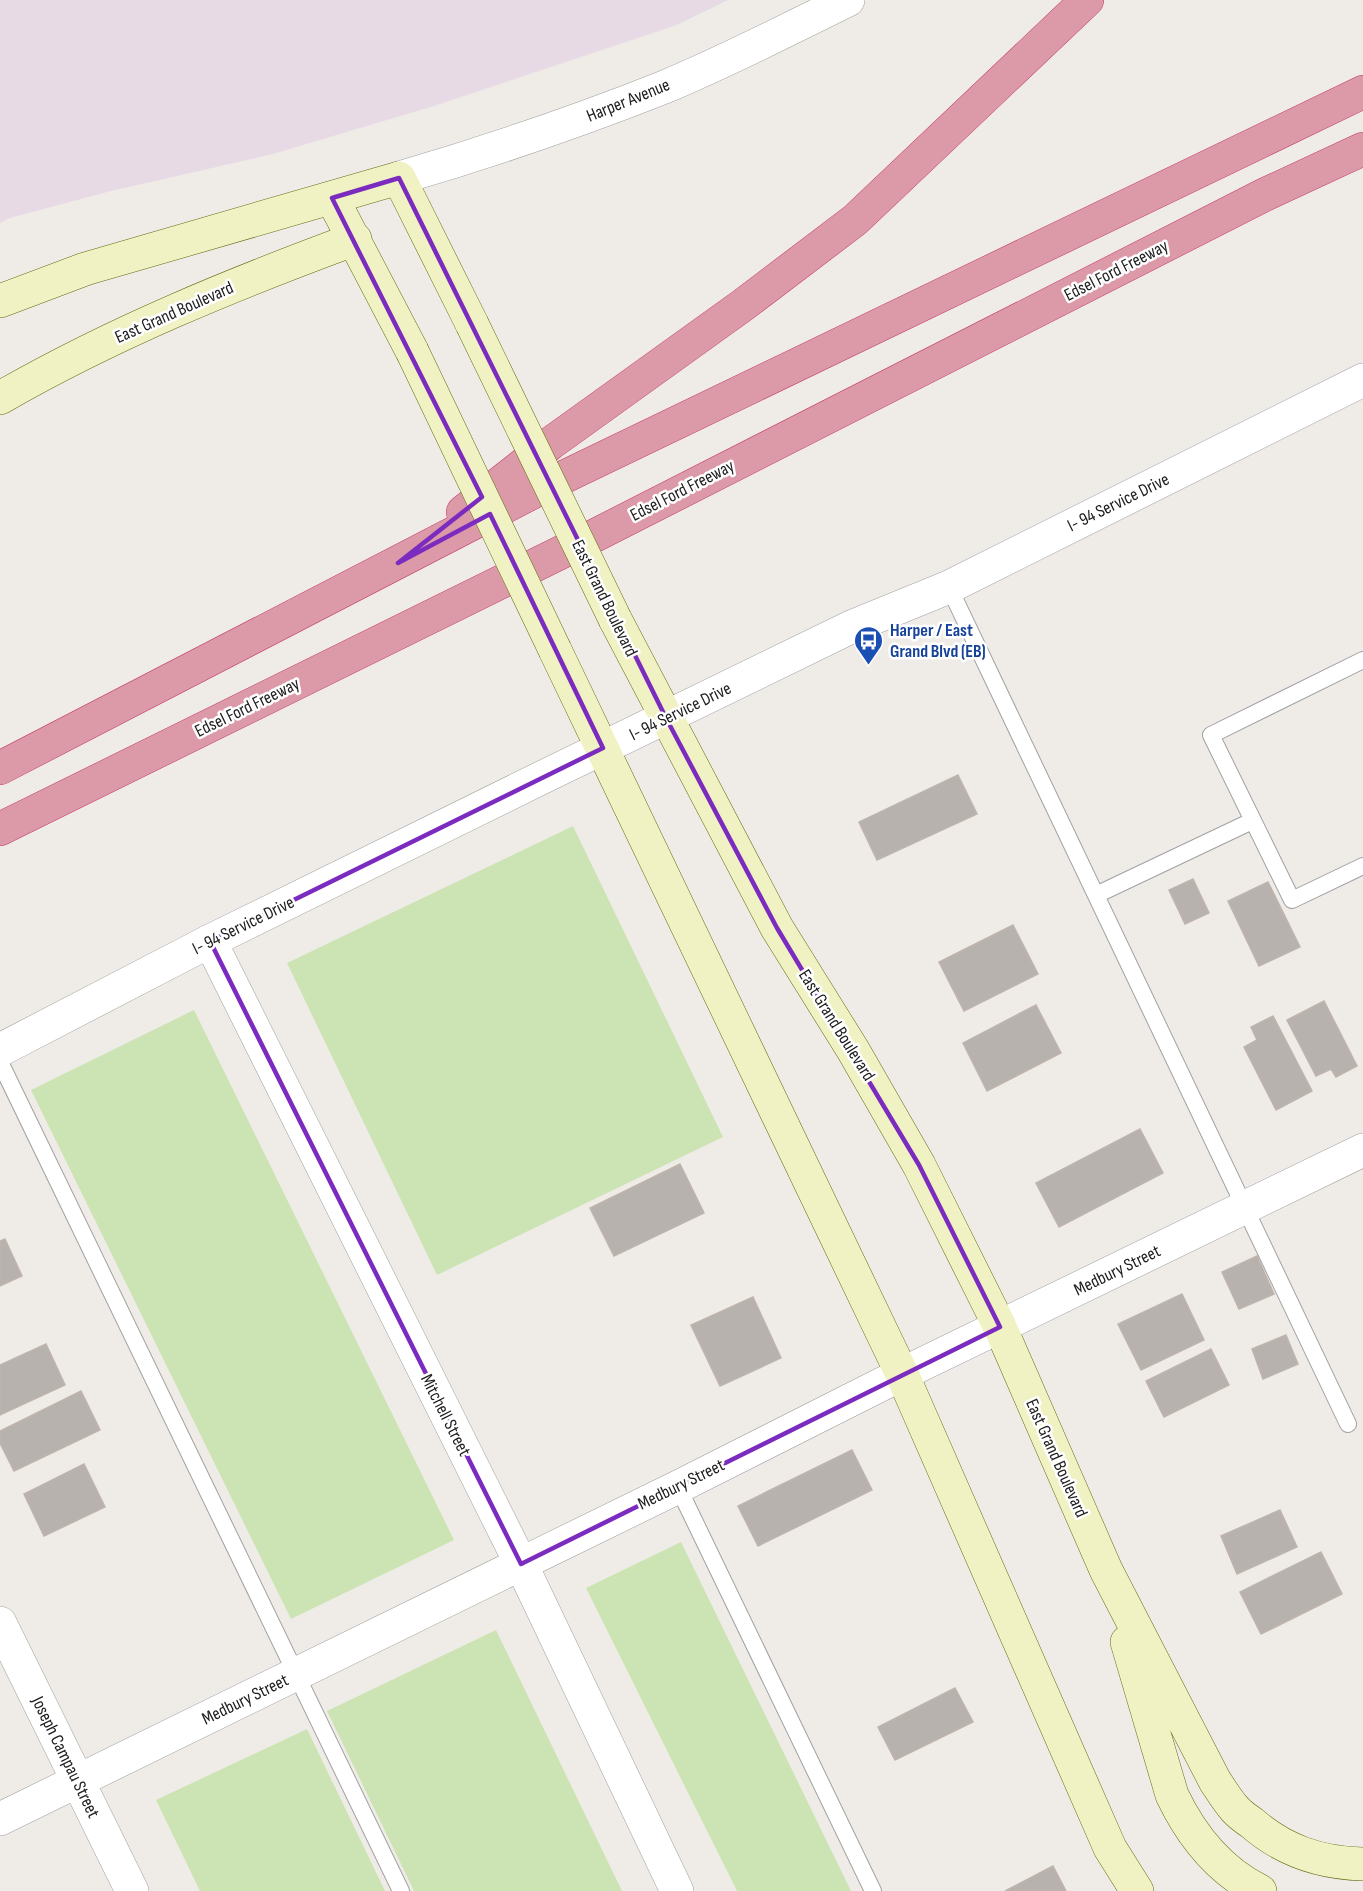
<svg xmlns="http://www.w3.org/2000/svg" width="1363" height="1891" font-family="'Sofia Sans Condensed',sans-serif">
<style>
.industrial{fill:#e7dae5}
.grass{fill:#cce3b4}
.building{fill:#b8b2ae;stroke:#bfb4ac;stroke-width:1.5}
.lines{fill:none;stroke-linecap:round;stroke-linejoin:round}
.service-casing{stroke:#a1a1a1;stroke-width:18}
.minor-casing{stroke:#a1a1a1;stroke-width:34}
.tertiary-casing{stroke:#a1a1a1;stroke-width:34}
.secondary-casing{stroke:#646b13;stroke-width:34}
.motorway-casing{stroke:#c53c6f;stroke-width:34}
.service{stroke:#fff;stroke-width:16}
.minor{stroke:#fff;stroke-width:33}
.tertiary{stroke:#fff;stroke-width:33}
.secondary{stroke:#f1f2c3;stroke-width:33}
.motorway{stroke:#dc99a8;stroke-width:33}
.secondary-bridge-casing{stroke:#646b13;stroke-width:34;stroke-linecap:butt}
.secondary-bridge{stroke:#f1f2c3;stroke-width:33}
.marked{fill:none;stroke:#7b2cbf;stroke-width:4.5;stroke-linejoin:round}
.labels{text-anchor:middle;stroke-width:5;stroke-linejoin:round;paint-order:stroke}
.street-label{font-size:18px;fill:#202020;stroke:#fff}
.transit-label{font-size:18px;font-weight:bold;fill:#164399;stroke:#fff;text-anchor:start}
</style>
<rect width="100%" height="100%" fill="#efece8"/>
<path class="industrial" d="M0,0h728l-51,25 -243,81 -161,48 -162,37 -101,27 -10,5z"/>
<path class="grass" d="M573,826l150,311 -286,138 -150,-312z
M194,1010l260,530 -163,79 -260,-529z
M681,1542l170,349h-114l-151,-303z
M496,1630l126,261h-208l-87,-180z
M307,1729l78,162h-185l-44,-91z"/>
<path class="building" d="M958,775l19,39 -100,46 -18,-38z
M1193,879l16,34 -24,11 -16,-34z
M1268,882l32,65 -41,19 -31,-65z
M1013,925l25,49 -74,37 -25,-49z
M1324,1001l33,65 -21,11 -5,-8 -15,7 -29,-56z
M1036,1005l25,48 -74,38 -24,-48z
M1273,1016l39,75 -36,19 -32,-63 13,-7 -6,-13z
M1140,1129l23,44 -104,54 -23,-44z
M680,1164l24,49 -90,43 -24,-48z
M5,1239l17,37 -22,10v-45z
M1257,1256l17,38 -35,15 -17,-37z
M1182,1294l22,46 -63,30 -23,-46z
M753,1297l28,61 -61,28 -29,-61z
M1286,1335l12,29 -35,15 -11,-30z
M46,1344l19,41 -65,30v-50z
M1211,1349l18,36 -65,32 -18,-36z
M81,1391l19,39 -86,41 -14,-28v-12z
M852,1450l20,40 -114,56 -20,-40z
M84,1464l21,43 -61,29 -20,-42z
M1280,1510l17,37 -60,27 -16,-38z
M1321,1552l21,42 -81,40 -21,-42z
M955,1688l18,34 -78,38 -17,-33z
M1053,1866l13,25h-61z"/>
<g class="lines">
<defs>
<path id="service" d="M949,587l399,837
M1363,660l-152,75 81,165 71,-34
M1096,895l156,-74
M0,1062l401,829
M678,1487l195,404"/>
<path id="minor" d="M210,941l311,623 156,327
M0,1623l132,268
M0,1819l678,-332 224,-113 461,-224"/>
<path id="tertiary" d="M399,178c89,-26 177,-56 263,-90 63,-26 125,-58 186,-88
M0,1050l210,-109 329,-162 312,-152 98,-40 414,-207"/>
<path id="secondary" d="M332,198l80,153
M0,301l85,-32 314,-91 73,146
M0,398c113,-65 233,-114 355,-159
M615,619l162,309 76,122 66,115 81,162 106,243 109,211c6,9 12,19 19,27 5,6 12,11 18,15 32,28 68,40 111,41
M555,650l347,724 208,474 27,43
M1127,1642l45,153c19,40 48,76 88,96"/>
<path id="motorway" d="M463,512l88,-69 192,-138 112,-85 232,-220
M0,768l541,-280 822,-396
M0,829l584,-288 682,-347 97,-45"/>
</defs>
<use href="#service" class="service-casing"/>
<use href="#minor" class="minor-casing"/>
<use href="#tertiary" class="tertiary-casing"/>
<use href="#secondary" class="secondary-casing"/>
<use href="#motorway" class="motorway-casing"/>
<use href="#service" class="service"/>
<use href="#minor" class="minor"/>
<use href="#tertiary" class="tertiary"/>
<use href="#secondary" class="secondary"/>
<use href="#motorway" class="motorway"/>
<defs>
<path id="secondary-bridge" d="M472,324l143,295
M412,351l143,299"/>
</defs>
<use href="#secondary-bridge" class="secondary-bridge-casing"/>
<use href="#secondary-bridge" class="secondary-bridge"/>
</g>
<path class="marked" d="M399,178l267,540 111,210 142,237 81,162 -479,237 -311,-623 393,-193 -113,-234 -92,49 84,-66 -150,-299z"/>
<defs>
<symbol id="bus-pin" viewBox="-11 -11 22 30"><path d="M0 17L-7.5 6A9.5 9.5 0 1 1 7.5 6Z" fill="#1a4fb4" stroke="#fff"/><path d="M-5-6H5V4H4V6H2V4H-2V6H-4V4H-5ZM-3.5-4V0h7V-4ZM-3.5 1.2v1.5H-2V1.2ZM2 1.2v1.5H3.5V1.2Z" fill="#fff"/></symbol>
</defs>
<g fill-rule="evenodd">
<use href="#bus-pin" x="852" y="624" width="33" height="45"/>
</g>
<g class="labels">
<g class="street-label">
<text transform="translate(628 100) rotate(-22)" y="6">Harper Avenue</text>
<text transform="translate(1116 270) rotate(-27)" y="6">Edsel Ford Freeway</text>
<text transform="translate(174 312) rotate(-24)" y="6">East Grand Boulevard</text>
<text transform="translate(682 490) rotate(-27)" y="6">Edsel Ford Freeway</text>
<text transform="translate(1118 502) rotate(-26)" y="6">I- 94 Service Drive</text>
<text transform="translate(605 598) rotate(64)" y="6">East Grand Boulevard</text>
<text transform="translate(247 707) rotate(-26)" y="6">Edsel Ford Freeway</text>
<text transform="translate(680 711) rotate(-26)" y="6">I- 94 Service Drive</text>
<text transform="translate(243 925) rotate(-26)" y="6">I- 94 Service Drive</text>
<text transform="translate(837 1025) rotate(58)" y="6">East Grand Boulevard</text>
<text transform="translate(1117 1270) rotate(-26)" y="6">Medbury Street</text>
<text transform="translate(446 1415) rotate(63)" y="6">Mitchell Street</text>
<text transform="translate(1057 1458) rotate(66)" y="6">East Grand Boulevard</text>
<text transform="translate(681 1484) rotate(-26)" y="6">Medbury Street</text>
<text transform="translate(245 1699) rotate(-26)" y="6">Medbury Street</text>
<text transform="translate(66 1757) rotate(64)" y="6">Joseph Campau Street</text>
</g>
<g class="transit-label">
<text x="890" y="636">Harper / East<tspan x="890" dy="21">Grand Blvd (EB)</tspan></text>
</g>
</g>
</svg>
